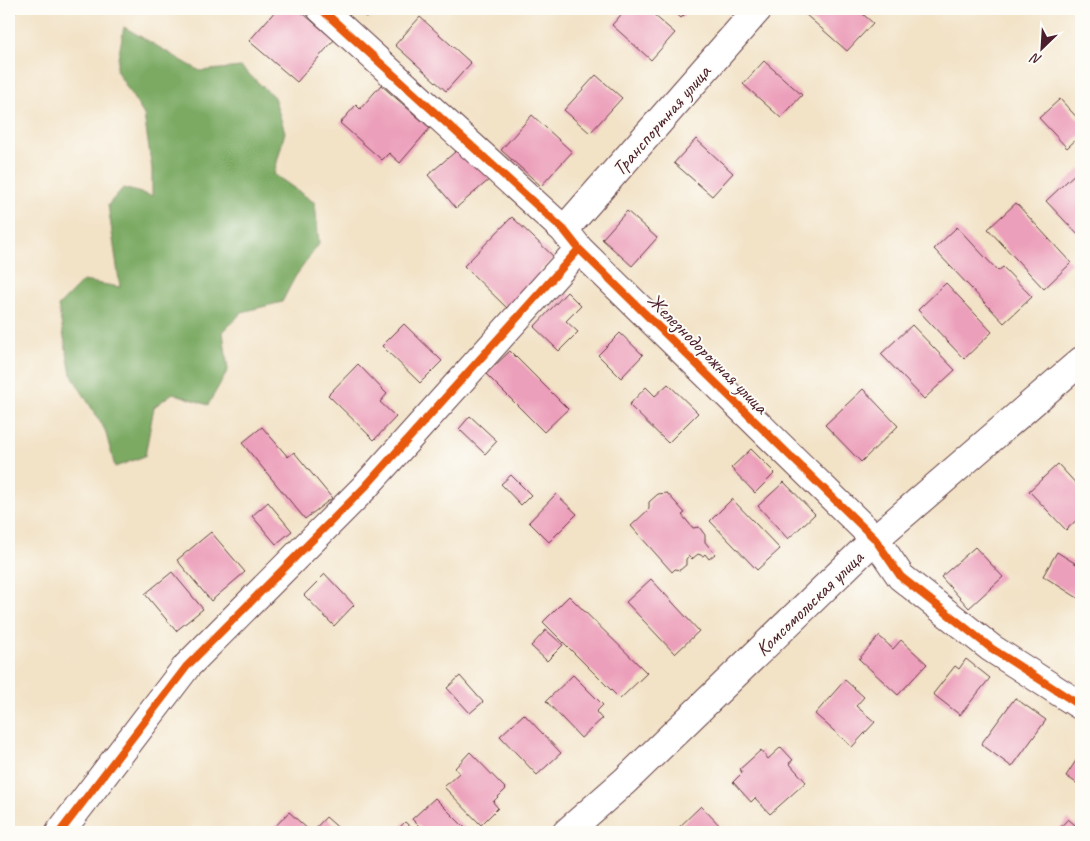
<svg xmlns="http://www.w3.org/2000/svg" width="1090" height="841" font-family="Caveat,sans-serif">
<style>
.forest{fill:#7caa64;stroke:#636448}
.building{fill:#ec9fba}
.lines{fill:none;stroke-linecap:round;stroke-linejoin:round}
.street-casing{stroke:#633c42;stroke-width:30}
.street{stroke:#fff;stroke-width:28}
.cycleway-casing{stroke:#fdfcf7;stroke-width:11}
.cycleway{stroke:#e8590c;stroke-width:8}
.labels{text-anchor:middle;stroke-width:4;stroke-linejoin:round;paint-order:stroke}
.street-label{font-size:20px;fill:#4a1f2b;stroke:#fdfcf7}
</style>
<rect width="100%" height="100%" fill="#fdfcf7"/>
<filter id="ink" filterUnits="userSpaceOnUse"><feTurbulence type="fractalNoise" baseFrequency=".02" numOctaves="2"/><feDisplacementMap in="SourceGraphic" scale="10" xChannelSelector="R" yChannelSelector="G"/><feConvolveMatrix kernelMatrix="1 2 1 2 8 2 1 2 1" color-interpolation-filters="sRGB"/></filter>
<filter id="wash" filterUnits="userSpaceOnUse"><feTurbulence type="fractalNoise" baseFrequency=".0096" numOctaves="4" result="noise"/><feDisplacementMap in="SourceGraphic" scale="20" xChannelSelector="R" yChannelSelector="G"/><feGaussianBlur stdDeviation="1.12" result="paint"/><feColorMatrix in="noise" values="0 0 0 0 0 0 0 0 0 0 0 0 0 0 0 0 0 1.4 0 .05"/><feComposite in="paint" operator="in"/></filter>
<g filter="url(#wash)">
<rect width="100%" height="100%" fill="#f2e2c6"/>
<path class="forest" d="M124,27l76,44 41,-4 33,30 11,35 -11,42 41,29 4,41 -24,33 -13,25 -40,10 -19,20 5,38 -20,35 -35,-12 -19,14 -9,49 -30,11 -10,-37 -34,-56 -13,-68 25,-25 37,6 -12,-82 15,-17 29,8v-27l-8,-54 -28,-45z"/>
<g id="blocks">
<path class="building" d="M9,9h10l-10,9z
M277,9h21l36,31 -37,42 -48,-41z
M357,9h17l-7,9z
M626,9h21l28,24 -24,27 -39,-35z
M671,9h19l-9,9z
M809,9h48l16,14 -26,28 -42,-37z
M420,17l51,46 -25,28 -51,-46z
M764,61l38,34 -21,23 -38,-34z
M596,75l26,23 -32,35 -26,-23z
M381,85l49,43 -30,35 -11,-10 -7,7 -42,-37 16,-18 4,4z
M1060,99l21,23v13l-14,13 -28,-30z
M532,115l40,37 -31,34 -40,-36z
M696,139l37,34 -21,23 -38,-33z
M462,146l28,33 -34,29 -28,-33z
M1081,168v70l-35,-37z
M1016,203l55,60 -27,26 -56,-60z
M627,211l30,27 -25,28 -30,-27z
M512,217l42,40 -15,15 4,3 -34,35 -45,-44z
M957,227l41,44 5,-4 29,30 -28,26 -70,-74z
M946,283l46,49 -28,27 -46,-49z
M567,292l14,14 -15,15 12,11 -19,19 -25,-24z
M404,324l38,37 -22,22 -38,-37z
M912,325l43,45 -31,29 -43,-45z
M620,333l23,22 -22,23 -23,-23z
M510,351l58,58 -24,23 -58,-58z
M358,364l29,30 -7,8 16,15 -22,23 -46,-45z
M668,384l30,29 -30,30 -39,-38 17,-18 9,9z
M863,389l35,37 -37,36 -36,-37z
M470,416l27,25 -12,13 -26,-25z
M262,427l26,30 6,-5 38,46 -27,21 -63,-76z
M1081,441v10l-5,-5z
M751,449l24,24 -20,20 -24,-25z
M1058,464l23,25v27l-15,14 -37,-39z
M511,475l20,20 -10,10 -20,-21z
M784,482l31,32 -27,25 -30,-33z
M667,493l18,20 -3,2 11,13 6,-1 6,8v7l10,12 -6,5 -4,-5 -2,2 -5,-2 -6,5 -3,-3 -3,3v6l-6,5 -5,-1 -3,3 -41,-46 18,-17v-7l9,-8z
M556,494l21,20 -28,28 -20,-20z
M732,499l48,50 -23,21 -47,-49z
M268,502l24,29 -16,13 -24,-28z
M211,532l34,40 -34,29 -34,-41z
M975,547l28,30 -34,31 -28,-31z
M1057,552l24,15v33l-38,-24z
M172,572l31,37 -27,22 -31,-37z
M325,574l29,31 -20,21 -30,-31z
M651,579l48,52 -24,23 -49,-52z
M569,596l78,77 -27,26 -77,-77z
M546,630l17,15 -16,16 -16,-15z
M879,636l14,13 8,-9 26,24 -29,31 -39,-36z
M966,659l24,19 -30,37 -27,-21 22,-28 4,3z
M573,675l30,30 -7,7 6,7 -21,19 -35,-37z
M460,676l23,26 -13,11 -23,-25z
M845,680l19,17 -8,9 19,16 -23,25 -37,-33z
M1015,698l31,22 -34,47 -31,-23z
M524,714l37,39 -24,22 -37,-39z
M781,747l12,13 -4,3 17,19 -36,32 -15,-16 -4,4 -18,-20 9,-9 -2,-4 21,-19 7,9z
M470,752l36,37 -13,13 5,6 -17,17 -37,-38 15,-14 -4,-5z
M1081,753v33l-15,-10z
M435,798l34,34h-44l-13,-13z
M701,806l25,26h-52z
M289,812l22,20h-41z
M326,817l17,15h-31z
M1068,819l13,11v2h-25z
M405,822l11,10h-21z"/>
</g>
</g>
<g filter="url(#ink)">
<use href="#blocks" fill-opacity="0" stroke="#633c42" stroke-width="1"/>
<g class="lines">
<defs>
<path id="street" d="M321,9l243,221 15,19 296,290 26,38 90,71 90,58
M564,230l194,-221
M60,832l127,-166 178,-179 214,-238
M567,832l58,-51 250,-242 206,-178"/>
</defs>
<use href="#street" class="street-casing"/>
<use href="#street" class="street"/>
<defs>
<path id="cycleway" d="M321,9l243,221 15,19 296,290 26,38 90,71 90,58
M60,832l127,-166 178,-179 214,-238"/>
</defs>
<use href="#cycleway" class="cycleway-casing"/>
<use href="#cycleway" class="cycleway"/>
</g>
</g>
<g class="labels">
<g class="street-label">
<text transform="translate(661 120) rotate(-49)" y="7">Транспортная улица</text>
<text transform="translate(708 353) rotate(45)" y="7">Железнодорожная улица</text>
<text transform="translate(809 603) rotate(-44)" y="7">Комсомольская улица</text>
</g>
</g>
<rect width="1090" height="841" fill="none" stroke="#fdfcf7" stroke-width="30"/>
<g transform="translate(1042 48) rotate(205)" stroke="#fdfcf7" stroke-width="4" paint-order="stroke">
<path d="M0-4L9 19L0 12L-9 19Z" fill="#4a1f2b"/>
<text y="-8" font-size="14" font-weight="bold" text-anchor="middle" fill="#4a1f2b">N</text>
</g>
</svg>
